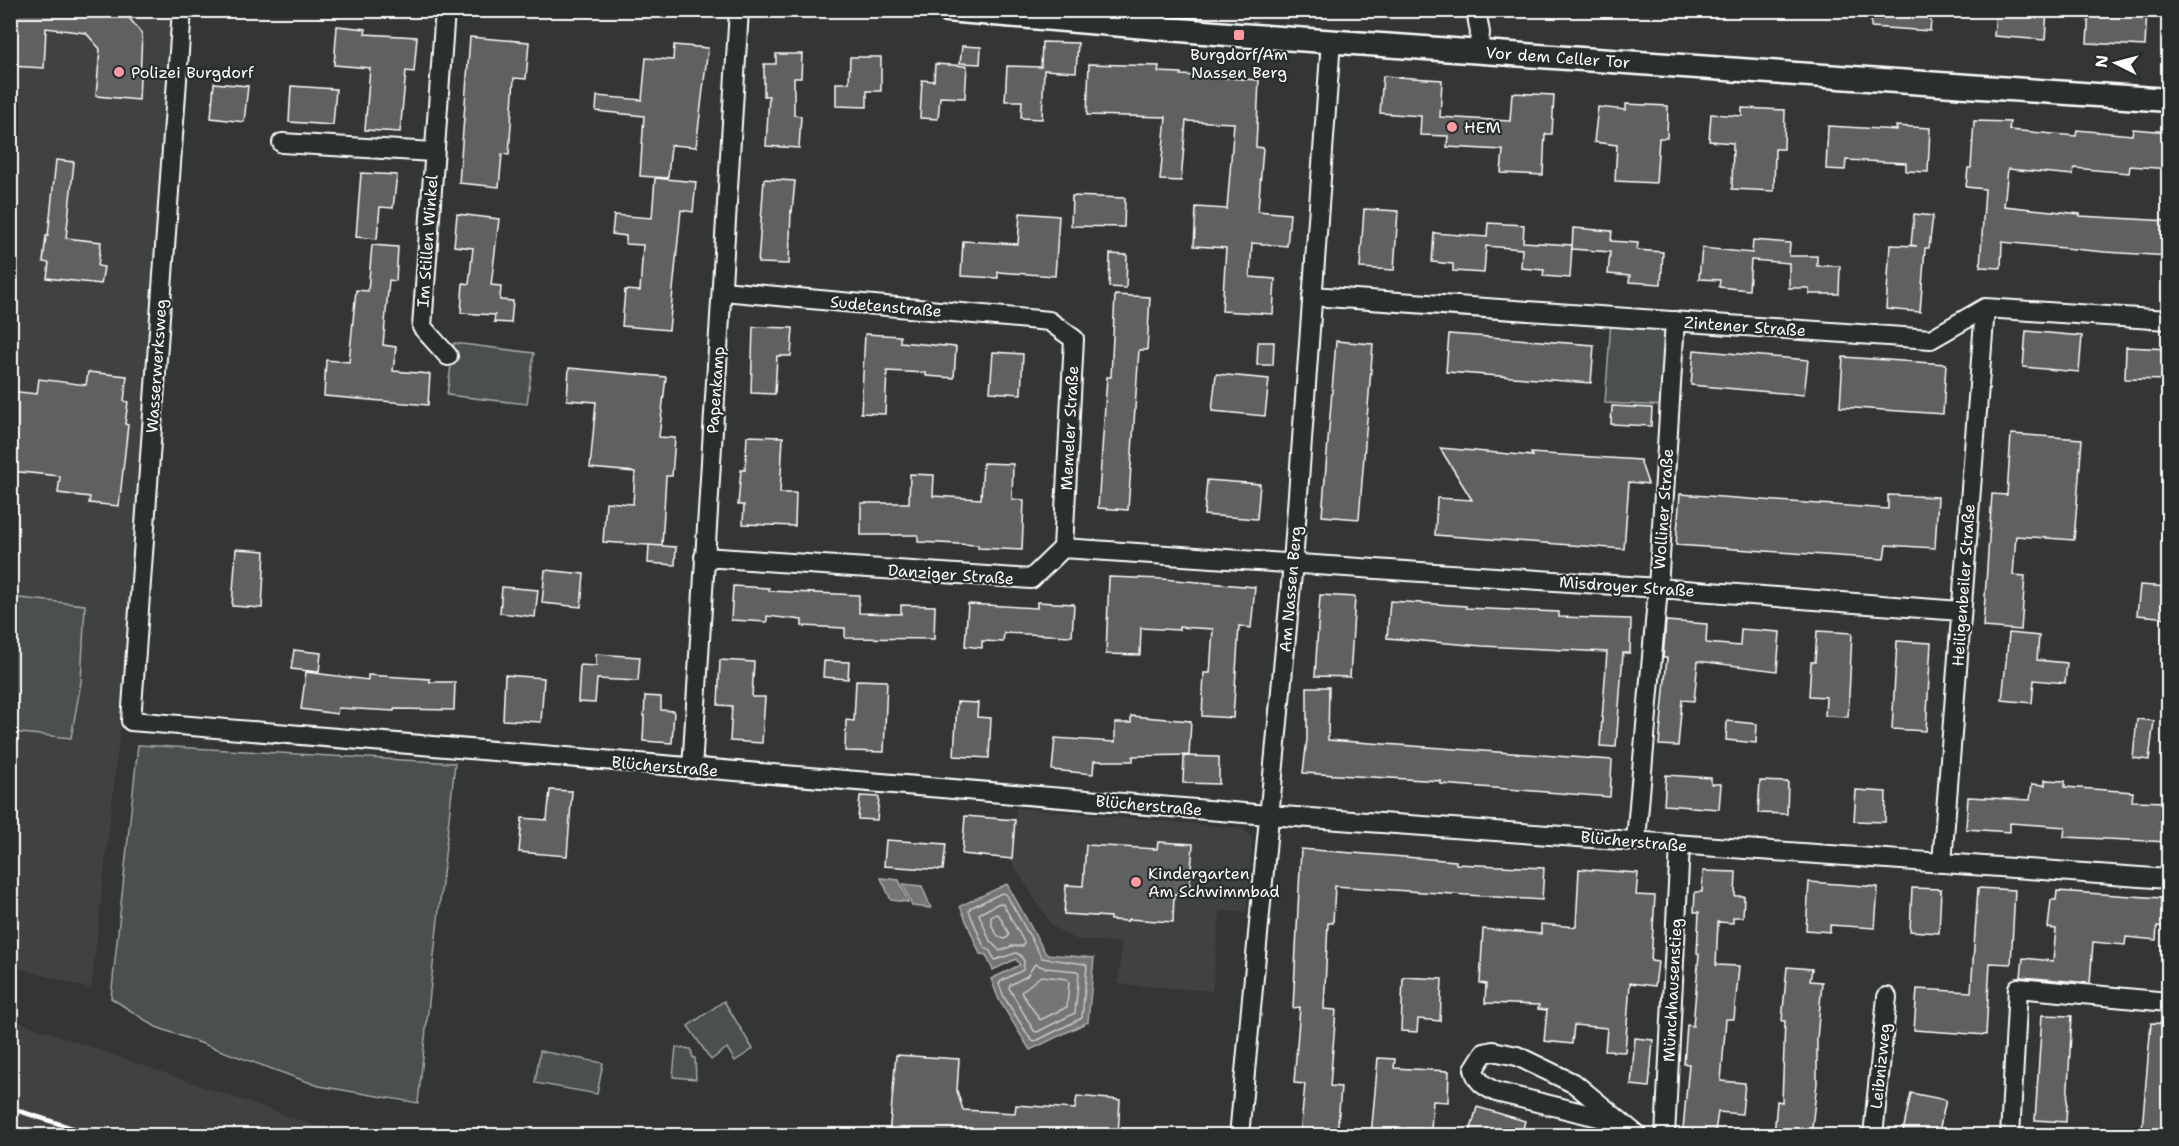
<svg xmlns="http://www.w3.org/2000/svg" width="2179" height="1146" font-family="'Shantell Sans',sans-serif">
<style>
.built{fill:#404243}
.green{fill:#4c4f50;stroke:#a6a7a8;stroke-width:1.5}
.water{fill:#737576;stroke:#abacad;stroke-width:1.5}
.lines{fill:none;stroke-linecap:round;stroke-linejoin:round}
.shore{stroke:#c7c8c8;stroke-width:1.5}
.building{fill:#5f6162;stroke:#fff;stroke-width:1.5}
.minor-casing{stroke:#fff;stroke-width:22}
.tertiary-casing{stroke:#fff;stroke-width:27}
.minor{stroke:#2a2d2e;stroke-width:18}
.tertiary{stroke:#2a2d2e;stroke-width:22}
.rail{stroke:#fff;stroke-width:4.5}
.poi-dot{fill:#ff9aa2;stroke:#2a2d2e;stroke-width:2}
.labels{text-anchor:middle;stroke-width:4.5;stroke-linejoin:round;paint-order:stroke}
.poi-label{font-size:16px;fill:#fff;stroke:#2a2d2e;text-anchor:start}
.street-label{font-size:16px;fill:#fff;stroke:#2a2d2e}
</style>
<rect width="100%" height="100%" fill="#333536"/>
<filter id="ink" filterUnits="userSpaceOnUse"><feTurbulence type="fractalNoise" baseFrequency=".0167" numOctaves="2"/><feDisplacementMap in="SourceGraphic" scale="12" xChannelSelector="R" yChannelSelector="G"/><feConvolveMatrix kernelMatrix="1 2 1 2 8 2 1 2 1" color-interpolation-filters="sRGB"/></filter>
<g filter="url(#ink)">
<path class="built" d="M10,11h164l-53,711 -30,267 -80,-23z
M1016,808l226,20 11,11 -7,73 -26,-1 -8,80 -94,-7 4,-41 -47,-4 -23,-13 -40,-63z
M11,1019l302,106 67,10h-369z"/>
<path class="green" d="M1611,321l61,4 -5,81 -62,-3z
M454,343l80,10 -7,51 -80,-9z
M10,597l75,8 -4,77 -10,56 -60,-6z
M138,745l317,18 -37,340 -99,-17 -163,-59 -45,-29z
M724,1001l29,48 -18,12 -8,-13 -16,12 -23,-34z
M676,1047l15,2 2,9h2l1,21 -23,-2z
M540,1051l63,12 -6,31 -62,-11z"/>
<path class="water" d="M881,878l18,2 9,22 -17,-2z
M903,884l19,2 9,22 -19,-2z
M1007,884l39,70 48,4 -6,64 -58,28 -31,-50 -8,-21 29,-14 -4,-6 -23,11 -7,-15 -6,-1 -20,-48z"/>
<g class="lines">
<path class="shore" d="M1002,893l4,1 36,64 43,6 2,2 -5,52 -48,24 -3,-2 -27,-43 -5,-13 2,-3 22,-11 1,-9 -4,-6 -4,-2 -21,7 -5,-9 -6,-4 -15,-36 1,-3z
M999,903l4,1 21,38 -1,4h-11l-12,5 -10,-10 -11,-27z
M996,914l3,1 10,19 -1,3 -4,2c-8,-2 -14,-14 -13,-22z
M1035,964l10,4 32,3 2,2 -4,40 -38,19 -3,-1 -25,-43 1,-3 17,-9z
M1041,976l26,3 2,3 -2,25 -27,13 -19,-28z"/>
</g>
<path class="building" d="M10,10h113l19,24 -3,66 -43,-4 4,-47 -14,-16 -40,-5 -2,40 -34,-2z
M1872,10h60l-2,21 -59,-4z
M1996,10h51l-2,30 -51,-4z
M2089,10h58l-2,36 -58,-3z
M337,26l29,3 -1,5 52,3 -3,35 -8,-1 -6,61 -35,-2 5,-62 -36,-3z
M470,37l59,5 -3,37 -12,-1 -5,77 -7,-1 -3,33 -40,-4z
M1042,42l36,1 -2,29 -32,-2 -2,49 -21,-1 1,-17h-17l2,-35 34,1z
M674,45l34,3 -12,99 -25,-2 -3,33 -28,-2 4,-60 -48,-5 1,-15 45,4 4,-42 27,2z
M962,46l19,1 -1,17 -20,-1z
M776,54h26l-1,24h-7v37l7,1 -2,32 -33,-2 3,-50h-5v-32h12z
M850,57h31v34h-14v16l-31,-1v-23h13z
M935,64l32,2 -2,32 -25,-1 -2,22 -18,-1 2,-38 12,1z
M1089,64l70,2 -1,6 23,1v2l78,5 -3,67 7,1 -5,63 32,3 -3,32 -35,-3 -2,34 25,2 -2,35 -51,-3 4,-63 -32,-2 2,-39 31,2 7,-86 -48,-2 -5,60 -21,-1 6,-63 -79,-2z
M1383,76l59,4 -2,37 70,4 2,-28 42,2 -2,39h-7l-2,41 -42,-2 2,-23 -56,-3 1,-11 -28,-1 1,-19 -41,-3z
M214,83l34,3 -4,36 -33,-4z
M291,86l45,3 -3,36 -44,-3z
M1626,104l42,2 -1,32h-8l-3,45 -41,-2 2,-36 -23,-3 4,-35 28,3z
M1742,108l43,2 -1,39h-9l-1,42 -42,-2 1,-46 -24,-2 2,-27 31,2z
M1974,121l36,1 -1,8 67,6 1,-6 55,5 1,-6 36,3v37l-39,-3 -1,7 -55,-5 -1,7 -65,-6 -4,37 76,8v2l89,5v35l-64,-4 -103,-10 -1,26 -21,-1 5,-78 -19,-2 2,-19h3z
M1828,126l69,4 -1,-4 34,2 -2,44 -22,-1v-8l-60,-3 -1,10 -19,-1z
M56,160l18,2 -8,76 35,4 -3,24 6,1 -3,17 -54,-6 2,-15 -6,-1 3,-26h2z
M361,173l36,2 -4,33 -13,-1 -3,32 -21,-2z
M655,178l41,4 -3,30 -12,-2 -12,120 -47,-4 3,-36 15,1 3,-46 -17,-1v-8l-14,-2 2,-19 38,3z
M764,179l31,2 -3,31 -1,-1 -2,53 -31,-1z
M1072,196l53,2 -1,29 -53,-1z
M1364,209l34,2 -4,59 -34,-2z
M1020,213l39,3 -4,60 -57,-4v6l-37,-2 2,-35 55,3z
M457,214l42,5 -8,66 10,1 -1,14 13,1 -2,22 -17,-1 1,-7 -34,-2 2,-30 6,1 4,-36 -19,-2z
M1914,214l19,2 -4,32h-4l-5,64 -34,-3 4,-64 27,1 -6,-1z
M1488,223l36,2 -1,17 49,3 -2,33 -27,-2 1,-6 -23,-2 1,-19 -36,-3 -2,27 -31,-2v-7l-21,-2 2,-29 53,4z
M1573,228l39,3 -1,10 27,2 -1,7 26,2 -2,32 -32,-2 1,-6 -22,-2 2,-22 -38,-3z
M1753,240l37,3 -1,13h28v10h23l-1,28h-30v-6h-20v-26v1l-38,-3 -2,30 -30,-3 1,-7 -21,-1 3,-31 50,5z
M372,245l26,2 -2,34 -7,-1 -6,65 13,2 -3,24 37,3 -2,31 -104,-9 2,-36 23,2 7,-72 12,1z
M1110,254l17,1 -1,33 -17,-1z
M1115,295l35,2 -3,53h-8l-11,160 -30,-2 9,-131h4z
M753,327l40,1 -2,28h-14l-2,38 -24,-1z
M2026,331l56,5 -3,36 -56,-5z
M865,334l35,2v6l56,5 -2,31 -28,-2v-3l-39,-2 -2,43 -24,-1z
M1449,334l145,11 -3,38 -145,-11z
M1336,341l37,3 -14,175 -37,-3z
M1258,342h16l-1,23h-16z
M2126,347l43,2v31l-44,-1z
M1694,350l114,10 -4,35 -113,-10z
M993,352l30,2 -2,40 -31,-2z
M1843,357l103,7 -3,50 -103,-7z
M569,368l97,9 -7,60 16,1 -3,38h-6l-4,70 -59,-4 3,-40 27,2 2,-32 -45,-4 6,-66 -29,-2z
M88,372l39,4 -3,25 4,1 -3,22 3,1 -9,81 -30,-3 1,-6 -32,-4 2,-17 -50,-5v-80l27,3 2,-15 47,6z
M1216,374l53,5 -4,37 -53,-5z
M1612,406l40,2 -1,18 -40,-2z
M2011,434l71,5 -8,101 -58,-4 -3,39 12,1 -4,54 -38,-3 9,-133 15,1z
M747,436l36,1 -3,56h16l-1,33 -52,-2 1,-19h-6l3,-35h4z
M1440,448l93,8 -2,-3 109,7 8,24 -19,-2 -5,67 -189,-14 2,-37 35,2z
M983,463l30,1 -1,35 12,1 -2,50 -44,-2v-3l-60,-3v-7h-57v-32h48l1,-29 24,1 -1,21 48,3z
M1207,480l53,4 -3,35 -53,-4z
M1680,494l208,15v-14l50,2 -3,51 -49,-3 -2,14 -208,-14z
M649,545l27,2 -1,18 -27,-2z
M236,549l29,2 -3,57 -30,-2z
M545,570l39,4 -3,33 -39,-4z
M1109,577l54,2 92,8 -4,41 -12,-2 -6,92 -31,-2 2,-43h6l3,-44 -34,-2v3l-38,-2 -1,27 -34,-1z
M2140,585l29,2v31l-32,-3z
M733,586l36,2v3l90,4v18l42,1v-9l34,1 -1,33 -89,-1v-10l-43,-2v-6l-35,-4v6l-36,-2z
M502,587l36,3 -3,27 -35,-4z
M1320,595l35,2 -5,80 -35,-1z
M1390,601l76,5v2l93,4v5l72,2 -1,34h-7l-7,94 -16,-1 7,-94 -125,-6 -95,-8z
M1037,602l37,2 -2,32 -68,-3 -1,9 -21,-1v7l-17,-2 3,-42 69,4z
M1666,621l41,3 -1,19 34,3 1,-17 39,3 -3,39 -79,-10 -4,40 -12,-1 -4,46 -19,-1 8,-87h-4z
M1817,631l35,2 -4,84 -23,-1 1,-19 -17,-1 2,-34h4z
M2009,633l30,3 -2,24 30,3 -2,20 -31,-3 -2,23 -30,-3z
M1897,641l34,2 -5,88 -34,-2z
M294,650l27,3 -2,19 -28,-3z
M596,654l44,3 -2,24 -41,-2 -2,24 -17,-1 2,-37 16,1z
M720,660l34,2 -2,35h13l-3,46 -32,-2 2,-35 -14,-1z
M824,661l25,1 -1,17 -25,-2z
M306,672l62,8v-5l62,4v3h25l-1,28 -60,-1v2l-56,-3 -1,6 -36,-5z
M505,675l39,3 -3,44 -38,-2z
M856,680l31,1 -3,71 -39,-1 1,-31 8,1z
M1307,687h22l-1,53 284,20 -2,37 -169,-13v-3l-138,-8 4,-34z
M645,696l16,1v13l13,1 -2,32 -29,-2z
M957,702l21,1 -1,14 14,1 -2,40 -35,-2z
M1131,716l60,5 -2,34 -56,1v5h-39l-1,13 -41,-4 3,-32 60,4v-19h16z
M2137,719l17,2 -5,39 -16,-2z
M1727,721l30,3 -1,19 -30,-3z
M1184,756l35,1v27l-36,-1z
M1666,775l45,3v6h10l-2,25 -55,-4z
M2045,780l20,1v6l68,5 -1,9 37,1v40l-105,-5 1,-10 -55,-4v9l-44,-3 2,-32 62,3 2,-16 13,1z
M1760,781l28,1 -1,32 -29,-1z
M550,790l22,1 -5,65 -48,-4 3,-34 25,2z
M1856,790l30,2 -1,30 -31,-1z
M860,796l19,1 -2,23 -19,-1z
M965,816l50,4 -3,39 -50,-5z
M886,840l60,4 -3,26 -59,-4z
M1158,842l35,2 -4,51 -15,-1 -1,28 -45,-3v2l-18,-1v-3l-46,-3 2,-29 17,1 3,-41 71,4z
M1301,849l155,12v3l88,4 -2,32 -207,-14 -2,37h-5l-4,86 12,1 -6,76 11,1 -4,49h-37l5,-52 -11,-1 6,-76 -7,1z
M1579,869l59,4 -2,22 19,1 -4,65 7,1 -3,24 -25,-3 -5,69 -20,-1 2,-23 -33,-3 -2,19 -28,-3 3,-31 -9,-1 1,-4 -54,-2 1,-19 -6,-1 3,-54 58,5v-10l35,3z
M1703,871l33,1 -1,24h9l-1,21h-10v6l-15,-1 -2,43 23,1 -5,53h-8l-5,62 24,2 -3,31 -24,-2 -3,20 -32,-3 6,-65h-5l3,-39 6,1 6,-72 -2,-1 2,-41h-5l1,-20h7z
M1809,882l69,5 -3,41 -45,-3v7l-24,-2z
M1912,888l29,1 -2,44 -29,-2z
M1978,888l37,2 -4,74 -21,-1 -4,72 -72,-5 3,-41 54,3z
M2057,891l104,7v9l7,1 -2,19 -9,-1 -1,14 -30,-3 -1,8 -32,-3 -3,41 -69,-6 2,-19 30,3 3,-32 -8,-1 3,-28h5z
M1787,967l25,2 -2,12 12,1 -5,57v44l-6,53h-37l3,-35 5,1 3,-81h-3z
M1403,977l39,2 -2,42 -22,-2 -1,13 -16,-1z
M2042,1015l30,1 -6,106 -31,-2z
M2151,1023l18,1v108l-27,-3z
M1635,1038l18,2 -4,47 -18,-2z
M896,1055l63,4 -2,32 6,19 52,3 1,-8 59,4 2,-13 43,4 -2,36h-229z
M1378,1058l17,1 -1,9 55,3 -1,31 -15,-1 -2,28 -23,-1v8h-37z
M1911,1093l35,7 -8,36h-36z
M1477,1107l48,14 -4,15h-52z"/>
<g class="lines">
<defs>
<path id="minor" d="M182,10l-51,711 1137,94 900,64
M445,10l-23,317 26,29
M1476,10l4,23 -2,18
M282,143l151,9
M723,291l326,30 25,18 -11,209
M1312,296l619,43 54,-31 183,12
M704,557l327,22 32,-31 595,40 302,23
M692,769l47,-759
M1636,840l22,-252 17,-267
M1942,863l43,-555
M1619,1122l-123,-30c-12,-6 -19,-10 -22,-23l10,-16 9,-2 24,5 58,28 63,52
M1239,1136l54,-573 38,-522
M1665,1136l15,-291
M1873,1136l14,-139
M2010,1136l8,-148 150,14"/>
<path id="tertiary" d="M947,10l292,25 929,65"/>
</defs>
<use href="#minor" class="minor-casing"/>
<use href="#tertiary" class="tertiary-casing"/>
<use href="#minor" class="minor"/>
<use href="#tertiary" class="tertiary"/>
<path class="rail" d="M10,1108l87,28
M10,1127l27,9"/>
</g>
</g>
<g class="poi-dot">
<rect x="1233" y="29" width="12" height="12" rx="3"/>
<circle cx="119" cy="72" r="6"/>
<circle cx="1452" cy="127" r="6"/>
<circle cx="1136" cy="882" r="6"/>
</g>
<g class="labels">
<g class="poi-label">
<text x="1239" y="60" text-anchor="middle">Burgdorf/Am<tspan x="1239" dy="18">Nassen Berg</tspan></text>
<text x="131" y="78">Polizei Burgdorf</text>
<text x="1464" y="133">HEM</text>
<text x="1148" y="879">Kindergarten<tspan x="1148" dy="18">Am Schwimmbad</tspan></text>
</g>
<g class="street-label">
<text transform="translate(1558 57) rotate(4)" y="6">Vor dem Celler Tor</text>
<text transform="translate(427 241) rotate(-86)" y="6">Im Stillen Winkel</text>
<text transform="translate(886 306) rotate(5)" y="6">Sudetenstraße</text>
<text transform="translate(1745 326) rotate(4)" y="6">Zintener Straße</text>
<text transform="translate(156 366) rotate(-86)" y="6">Wasserwerksweg</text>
<text transform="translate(715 390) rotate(-86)" y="6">Papenkamp</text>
<text transform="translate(1069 428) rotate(-87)" y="6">Memeler Straße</text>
<text transform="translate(1663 509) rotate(-86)" y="6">Wolliner Straße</text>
<text transform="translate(951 574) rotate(4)" y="6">Danziger Straße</text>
<text transform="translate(1963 585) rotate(-86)" y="6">Heiligenbeiler Straße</text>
<text transform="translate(1627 586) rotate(4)" y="6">Misdroyer Straße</text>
<text transform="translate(1290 589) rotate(-85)" y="6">Am Nassen Berg</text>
<text transform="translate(665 766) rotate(5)" y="6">Blücherstraße</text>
<text transform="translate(1149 805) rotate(5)" y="6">Blücherstraße</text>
<text transform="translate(1634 841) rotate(5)" y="6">Blücherstraße</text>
<text transform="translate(1672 990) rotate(-87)" y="6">Münchhausenstieg</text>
<text transform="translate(1880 1066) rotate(-84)" y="6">Leibnizweg</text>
</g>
</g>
<rect width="2179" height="1146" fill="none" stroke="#2a2d2e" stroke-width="36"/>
<rect x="18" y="18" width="2143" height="1110" fill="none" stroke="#fff" stroke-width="2" filter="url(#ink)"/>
<g transform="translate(2116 63) rotate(276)" stroke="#2a2d2e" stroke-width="4.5" paint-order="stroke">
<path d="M0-4.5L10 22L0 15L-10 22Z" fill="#ffffff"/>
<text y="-9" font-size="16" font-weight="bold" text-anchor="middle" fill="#ffffff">N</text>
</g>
</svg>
